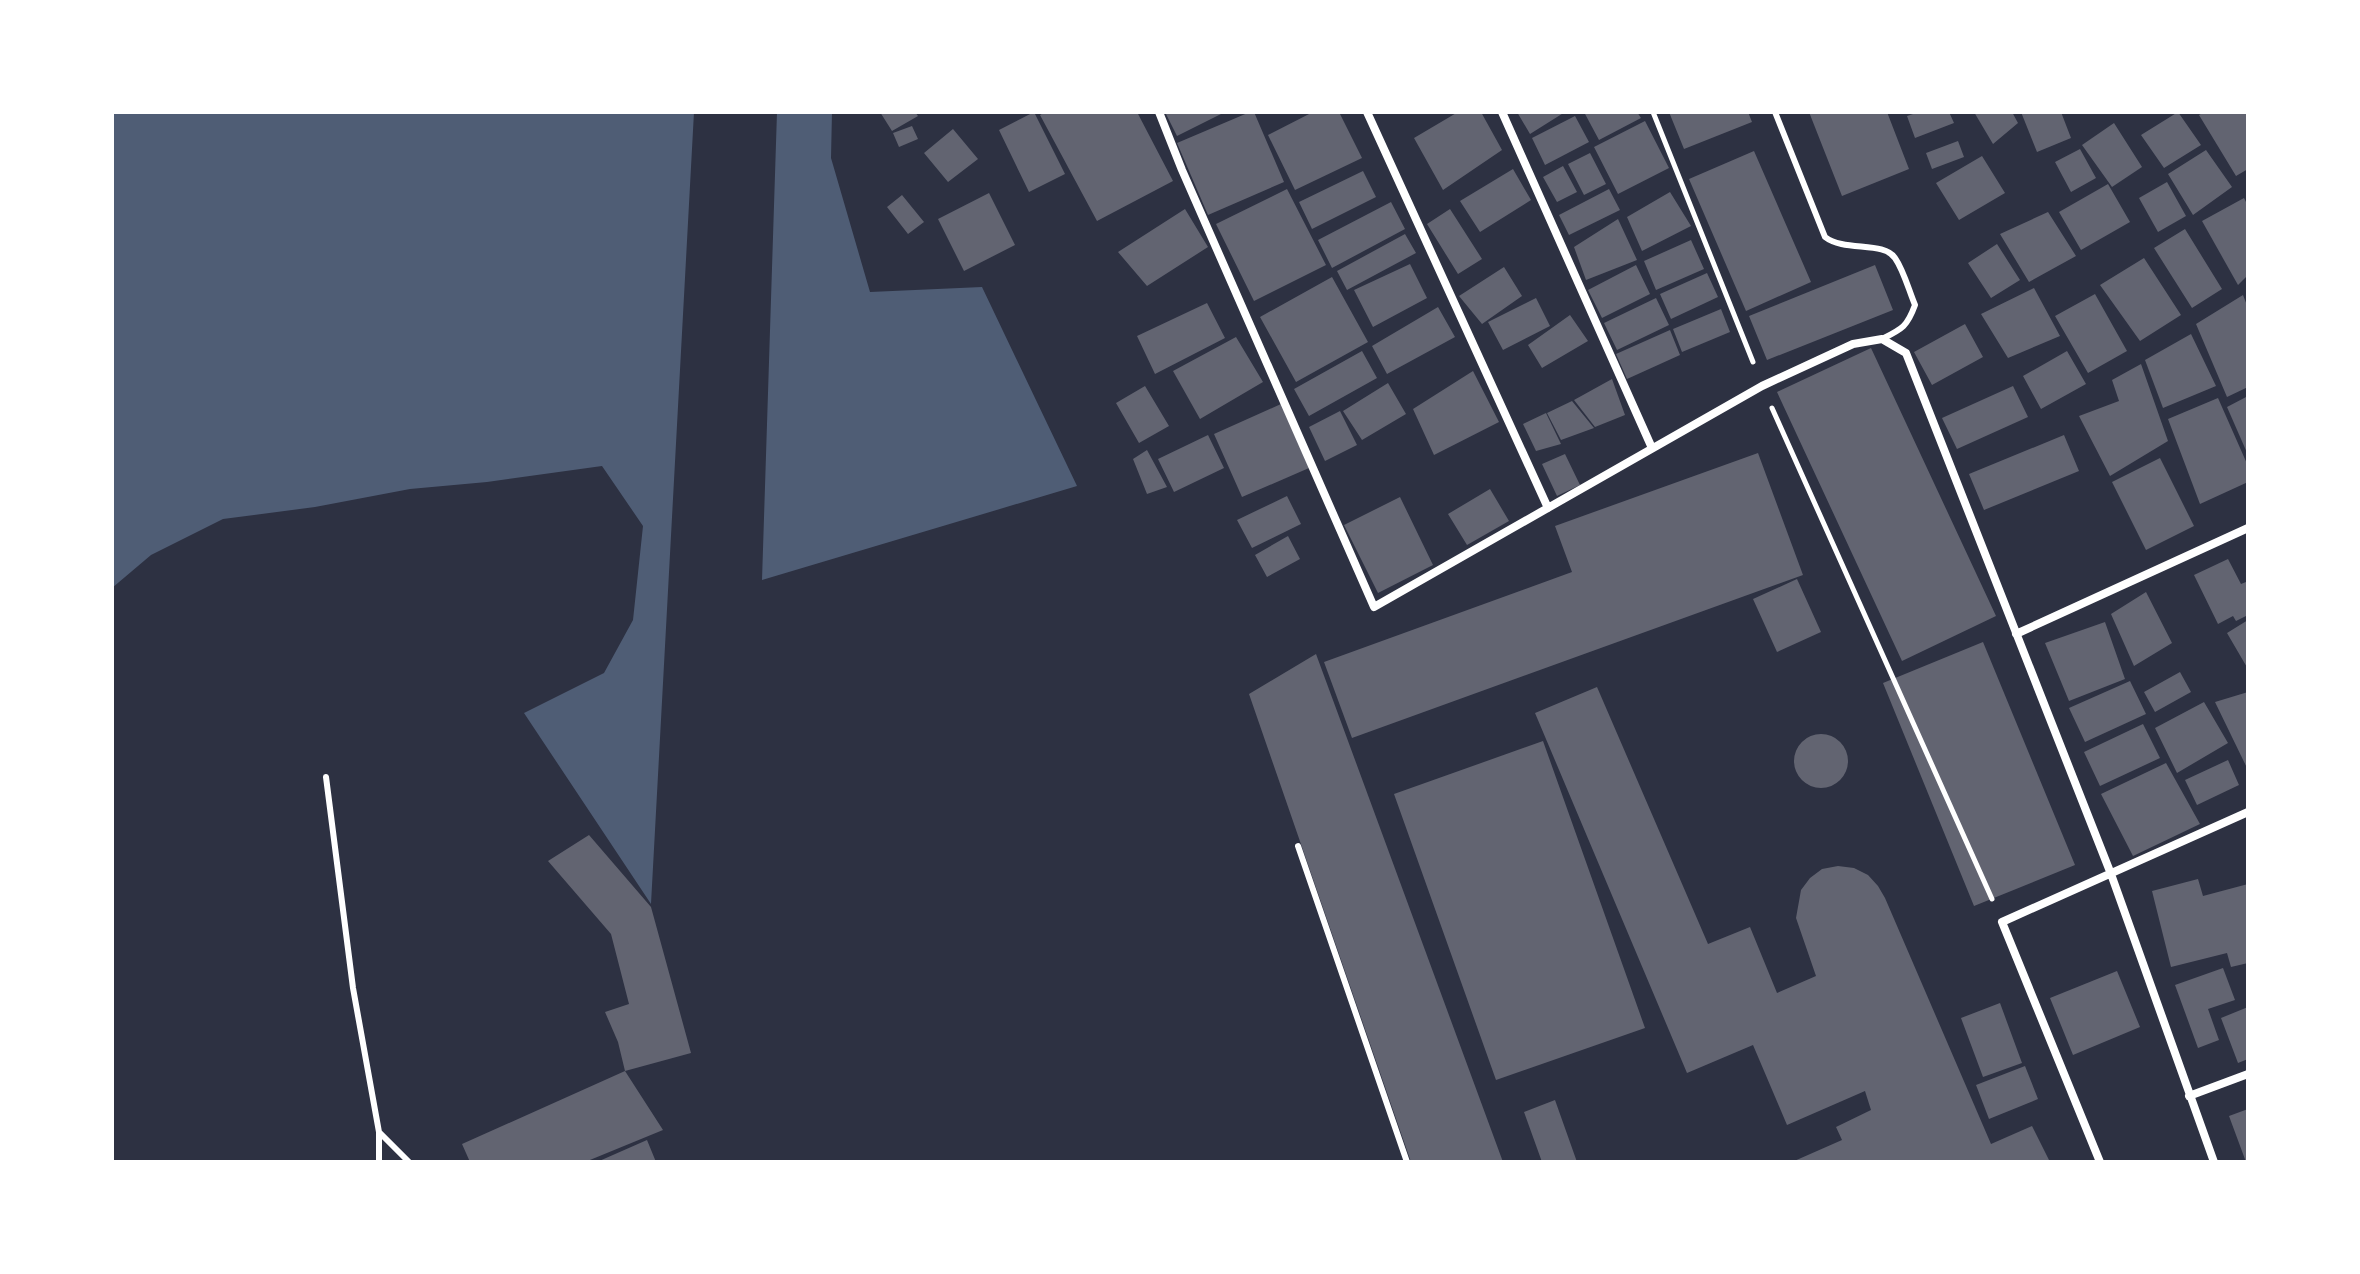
<svg xmlns="http://www.w3.org/2000/svg" width="2360" height="1274" font-family="Jost,sans-serif">
<style>
.water{fill:#4f5d75}
.building{fill:#626471}
.lines{fill:none;stroke-linecap:round;stroke-linejoin:round}
.path{stroke:#fff;stroke-width:5}
.service{stroke:#fff;stroke-width:6}
.minor{stroke:#fff;stroke-width:8}
</style>
<rect width="100%" height="100%" fill="#2d3142"/>
<path class="water" d="M112,112h582l-43,792 -127,-191 80,-40 29,-53 10,-94 -41,-60 -115,16 -77,7 -95,18 -92,12 -72,36 -39,33z
M777,112h55l-1,46 39,134 112,-5 95,199 -315,94z"/>
<path class="building" d="M880,112h35l3,4 -26,15z
M1034,112l31,62 -36,18 -30,-62z
M1045,112h92l36,69 -76,40 -57,-106z
M1165,112h60l-48,24z
M1250,112h4l30,70 -76,33 -31,-72z
M1313,112h26l23,46 -67,32 -27,-55z
M1458,112h23l21,38 -59,40 -29,-52z
M1517,112h48l-35,22z
M1584,112h53l4,6 -42,22z
M1669,112h79l4,10 -68,27z
M1809,112h78l22,57 -67,27z
M1919,112h30l5,11 -39,15 -8,-22z
M1974,112h38l6,11 -25,21z
M2021,112h40l10,26 -34,14z
M2178,112l23,33 -37,23 -23,-33z
M2204,112h41l3,5v52l-12,7 -37,-61z
M1575,116l14,26 -44,23 -13,-27z
M1645,121l24,47 -51,26 -24,-47z
M2114,123l28,44 -30,20 -30,-42z
M912,126l6,13 -19,8 -6,-14z
M953,129l25,30 -30,23 -24,-29z
M1958,141l6,16 -32,12 -6,-16z
M2080,149l16,29 -25,14 -16,-30z
M2206,150l26,37 -39,28 -25,-41z
M1754,151l57,131 -65,29 -57,-132z
M1590,153l16,31 -22,11 -16,-31z
M1982,156l23,37 -46,27 -23,-37z
M1563,166l14,26 -20,10 -14,-25z
M1513,169l18,31 -51,32 -20,-31z
M1363,171l13,26 -64,32 -13,-27z
M2167,182l19,34 -28,16 -19,-34z
M2108,184l22,38 -49,28 -22,-38z
M1287,189l39,76 -72,36 -38,-77z
M1609,189l11,21 -51,25 -10,-20z
M1670,192l21,34 -49,25 -15,-34z
M989,193l26,52 -51,26 -26,-52z
M902,195l22,27 -16,12 -21,-27z
M2244,198l4,8v69l-10,10 -36,-64z
M1391,202l14,27 -73,39 -14,-28z
M1185,209l23,38 -61,39 -29,-34z
M1450,209l32,50 -24,15 -31,-50z
M2048,212l28,44 -47,26 -29,-48z
M1618,219l19,41 -51,20 -12,-33z
M2185,229l37,60 -30,19 -38,-60z
M1405,234l11,19 -69,37 -10,-19z
M1691,240l13,29 -48,21 -12,-29z
M1997,244l23,36 -29,18 -23,-35z
M2144,258l37,57 -41,26 -40,-56z
M1410,264l17,34 -54,29 -19,-37z
M1636,265l14,29 -48,24 -14,-28z
M1875,265l18,45 -126,50 -18,-44z
M1504,267l18,29 -40,28 -23,-28z
M1707,273l11,24 -47,22 -11,-25z
M1332,277l36,65 -72,40 -36,-65z
M2034,288l26,48 -52,22 -27,-44z
M2095,294l32,57 -39,22 -33,-57z
M2243,295l5,13v79l-21,10 -31,-73z
M1536,298l14,28 -47,24 -15,-28z
M1656,298l13,27 -52,25 -13,-27z
M1207,303l18,35 -70,36 -18,-38z
M1438,307l17,30 -68,37 -15,-28z
M1721,309l9,23 -48,20 -9,-23z
M1570,315l18,26 -46,27 -14,-23z
M1965,324l18,33 -51,28 -18,-33z
M1670,330l10,25 -53,24 -11,-25z
M2191,334l25,52 -53,22 -18,-48z
M1236,337l27,45 -63,37 -27,-48z
M1871,348l125,268 -94,45 -125,-269z
M1362,351l15,27 -68,38 -15,-27z
M2067,351l19,33 -45,25 -18,-33z
M2141,364l27,77 -58,35 -31,-60 40,-15 -7,-21z
M1473,371l26,51 -65,33 -21,-46z
M1612,379l13,36 -30,12 -21,-27z
M1388,383l18,31 -44,26 -19,-29z
M1145,386l24,40 -30,17 -23,-40z
M2013,386l15,31 -71,32 -15,-31z
M2248,396v59l-21,-48z
M2218,398l30,68v16l-48,22 -32,-85z
M1572,401l22,27 -33,12 -14,-27z
M1281,404l28,64 -67,29 -28,-63z
M1340,411l17,34 -32,16 -16,-34z
M1546,413l15,31 -25,7 -13,-27z
M1208,435l16,33 -50,24 -16,-33z
M2064,435l15,36 -95,39 -15,-36z
M1147,450l20,37 -20,7 -14,-35z
M1758,453l45,122 -451,163 -28,-76 248,-90 -17,-46z
M1565,454l15,31 -23,11 -15,-32z
M2160,458l34,68 -48,24 -34,-68z
M1490,489l19,32 -42,24 -19,-31z
M1287,496l14,28 -49,24 -15,-28z
M1400,497l33,68 -55,28 -34,-68z
M1288,536l12,23 -33,18 -12,-22z
M2228,559l13,25 5,-2 2,4v29l-12,6 -3,-5 -15,8 -24,-49z
M1797,579l24,53 -44,20 -24,-53z
M2146,592l26,51 -38,23 -23,-52z
M2248,620v49l-21,-36z
M2105,622l20,57 -56,22 -24,-58z
M1983,642l92,223 -101,41 -91,-223z
M1316,654l187,508h-92l-162,-468z
M2180,672l11,20 -36,20 -11,-20z
M2130,681l16,33 -61,28 -16,-34z
M1597,687l111,257 42,-17 27,66 39,-17 -20,-58 5,-28 9,-12 12,-9 16,-3 16,2 14,7 10,11 7,12 106,246 41,-18 18,36h-258l50,-22 -6,-13 35,-17 -6,-19 -78,34 -34,-80 -66,28 -152,-360z
M2248,692v78l-33,-68z
M2204,702l24,41 -51,30 -22,-45z
M2143,724l17,34 -60,28 -16,-34z
M1794 761a27 27 0 1 1 54 0a27 27 0 1 1-54 0Z
M1543,741l102,287 -149,52 -102,-286z
M2228,760l11,25 -42,20 -12,-25z
M2166,763l34,61 -67,32 -32,-62z
M589,835l62,72 40,146 -66,18 -7,-29 -13,-30 24,-8 -18,-70 -63,-73z
M2198,879l5,17 45,-12v79l-17,4 -4,-14 -56,14 -19,-76z
M2223,968l12,32 -27,9 11,31 -21,8 -23,-63z
M2117,971l23,56 -67,28 -23,-57z
M2000,1003l22,60 -39,14 -22,-59z
M2248,1007v52l-10,4 -17,-45z
M2025,1066l13,33 -49,20 -13,-34z
M625,1071l38,59 -78,32h-115l-8,-18z
M1555,1100l22,62h-35l-18,-50z
M2248,1109v53h-2l-17,-46z
M647,1140l9,22h-59z"/>
<g class="lines">
<path class="path" d="M1653,112l100,250
M1772,408l220,491"/>
<path class="service" d="M1775,112l50,125c19,15 59,4 70,21 9,13 14,33 20,47 -8,22 -13,24 -33,34
M326,777l27,211 26,144 30,30
M1298,846l109,316
M379,1162v-30"/>
<path class="minor" d="M1159,112l23,58 192,437 388,-221 91,-42 29,-5 24,14 205,521 103,288
M1367,112l181,396
M1502,112l150,336
M2016,634l232,-106
M2189,1096l59,-22
M2100,1162l-98,-240 246,-110"/>
</g>
<rect width="2360" height="1274" fill="none" stroke="#ffffff" stroke-width="228"/>
</svg>
